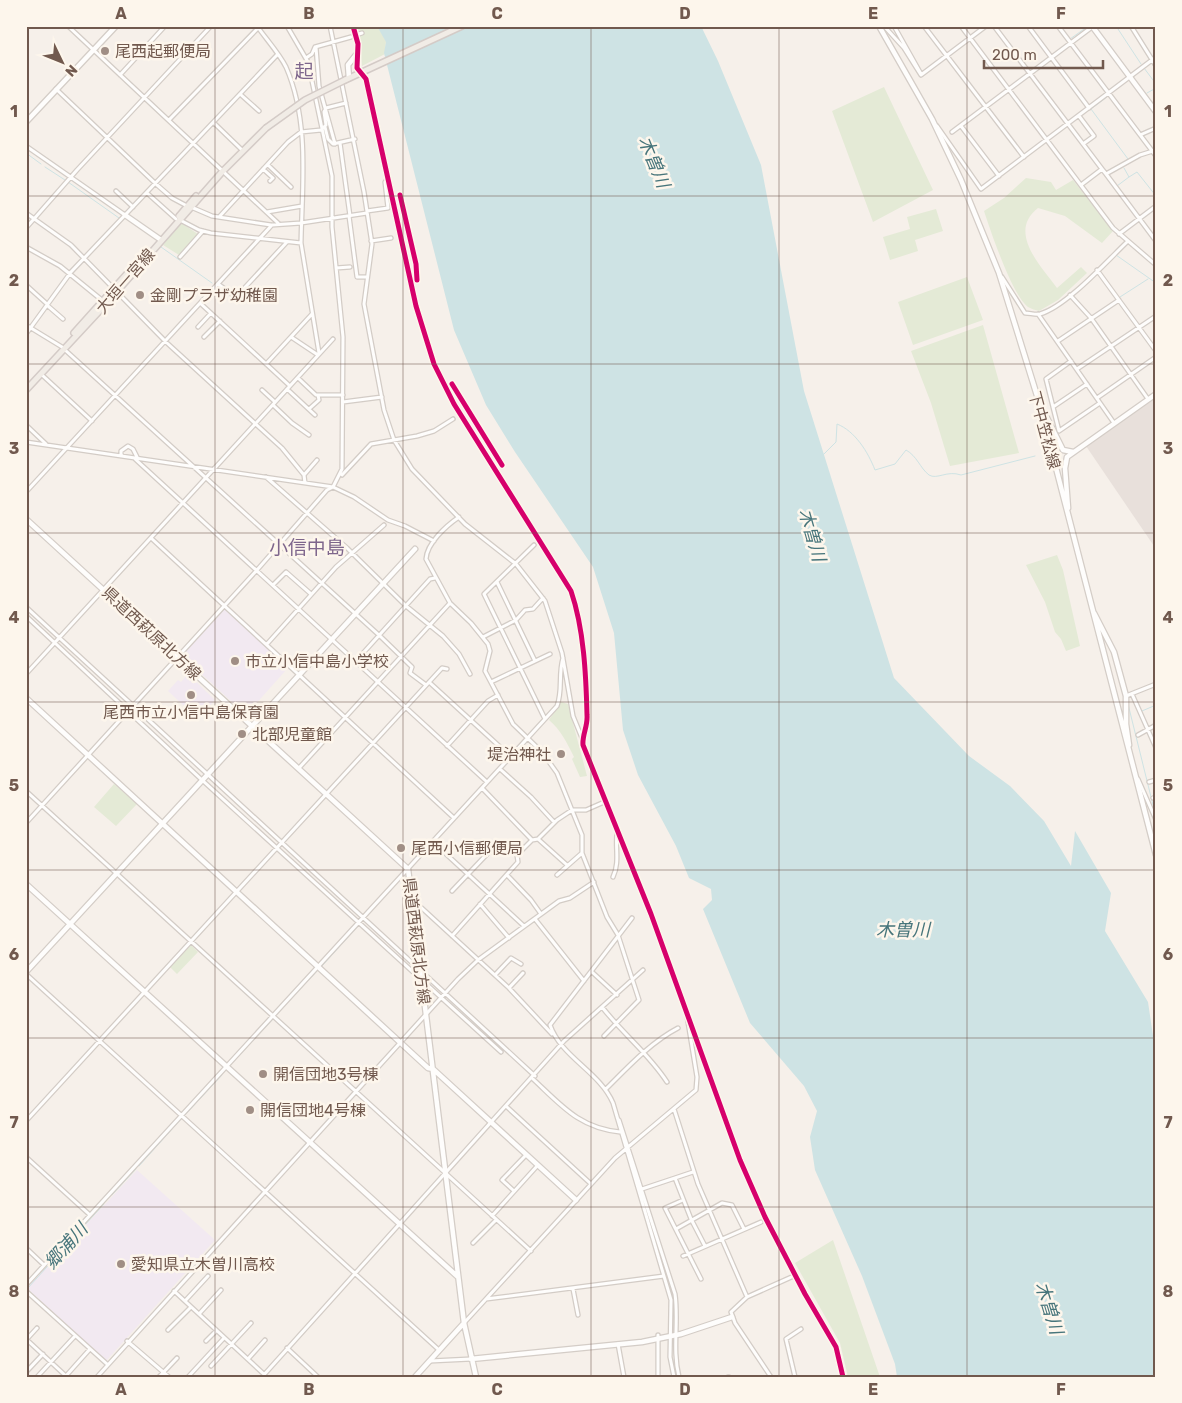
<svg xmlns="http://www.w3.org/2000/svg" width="1182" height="1403" font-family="Rubik,'Noto Sans JP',sans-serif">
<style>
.industrial{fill:#e8e0db}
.education{fill:#f2e9f1}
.green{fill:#e4ead6}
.water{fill:#cee3e4}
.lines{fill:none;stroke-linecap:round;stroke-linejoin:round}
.stream{stroke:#cee3e4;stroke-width:1}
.street-casing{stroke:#d3ccc6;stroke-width:5.5}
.secondary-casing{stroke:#d4cdc7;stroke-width:7}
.primary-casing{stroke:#d4cbc7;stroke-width:8}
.street{stroke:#fefdfc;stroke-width:3}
.secondary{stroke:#fefdfc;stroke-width:4.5}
.primary{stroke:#f1ece6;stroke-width:5}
.primary-bridge-casing{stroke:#d4cbc7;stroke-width:8;stroke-linecap:butt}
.primary-bridge{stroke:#f1ece6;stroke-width:5}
.cycleway-casing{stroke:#fdf6ec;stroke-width:8}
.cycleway{stroke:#d6006c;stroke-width:5}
.grid{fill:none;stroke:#71594e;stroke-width:1;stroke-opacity:0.55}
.poi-dot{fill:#a08e85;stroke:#fdf6ec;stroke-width:2}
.labels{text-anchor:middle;stroke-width:5;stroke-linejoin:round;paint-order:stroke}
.poi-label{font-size:16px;fill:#71594e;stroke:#fdf6ec;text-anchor:start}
.street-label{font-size:16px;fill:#71594e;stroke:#fdf6ec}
.water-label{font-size:18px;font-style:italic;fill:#47757b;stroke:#fdf6ec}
.quarter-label{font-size:19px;fill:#7e668c;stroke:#fdf6ec}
.neatline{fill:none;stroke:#71594e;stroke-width:2}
.grid-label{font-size:16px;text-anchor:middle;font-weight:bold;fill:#71594e}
</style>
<rect width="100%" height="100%" fill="#f6f0ea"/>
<path class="industrial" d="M1156,398v151l-70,-103z"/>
<path class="education" d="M225,608l62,58v3l-41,46 -64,-59z
M188,674l27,26 -17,19 -30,-28 10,-11 3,2z
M137,1170l78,70 -109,121 -79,-73z"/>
<path class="green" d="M355,26h23l8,15 -1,13 -23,12 -3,-28z
M884,87l49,103 -60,32 -41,-111z
M1026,178l25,4 5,8 17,-10 40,51 -11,12 -37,-27 -27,-8c-31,24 3,58 19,80l24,-21 6,6 -29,27 -19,11c-3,-1 -8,-2 -11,-4 -16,-12 -37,-75 -44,-96l20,-13z
M936,209l7,22 -28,9 3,11 -28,9 -7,-23 27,-8 -3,-12z
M181,223l17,11 -19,21 -16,-10z
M967,277l16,43 -70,25 -15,-43z
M983,325l36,128 -69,13 -19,-63 -20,-52z
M1057,555l6,15 17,76 -14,5 -5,-12 -6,-7 -10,-30 -19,-37z
M561,702l7,2 19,72 -7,1 -8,-18 2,-2c-7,-14 -13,-27 -25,-37z
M114,784l23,20 -21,22 -22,-19z
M191,945l7,7 -21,22 -7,-7z
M833,1240l47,137h-32l-8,-34 -45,-80z"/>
<path class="water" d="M377,26h324l17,35 43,104 43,226 90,287 75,78 41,30 34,35 27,45 4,-35 36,62 -6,38 43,71 8,54v321h-259l-2,-13 -33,-88 -47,-106 -5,-33 7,-26 -13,-25 -54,-63 -47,-114 9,-9 -1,-11 -22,-11 -13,-32 -38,-71 -15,-45 -9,-97 -21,-66 -78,-115 -29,-47 -32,-75 -70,-277 2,-11z"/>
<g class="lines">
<path class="stream" d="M1060,26l10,13 17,-12
M1116,26l25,38
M1074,45l34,45
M1144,68l12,16
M1147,93l9,-5
M1111,94l28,37
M1107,97l-16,12 37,50 -7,5
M26,153l15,11
M45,167l20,13
M1124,168l5,9 8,-5 19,24
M68,182l51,36
M1117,186l12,-9
M161,247l51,36
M1116,255l40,28
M219,288l17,12
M1120,297l28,-18
M823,455l13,-13 1,-18c18,7 31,28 38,46l20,-6 11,-14c11,6 14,18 23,25 8,5 18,-5 32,0l74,-19
M1128,704l25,101 3,4
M1142,711l14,-6
M322,966l37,-41
M275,1016l43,-46
M235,1060l38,-41
M185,1115l37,-40
M139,1166l42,-47
M112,1195l24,-26
M27,1289l77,-85"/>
<defs>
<path id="street" d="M68,26l210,197
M257,26c9,13 22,27 29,41 24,55 16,119 15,176
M330,26l34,166 8,52 -8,60 20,106 10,30 18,29 53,55 51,40 29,37 17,52 11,63 9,22
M884,26l20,22 17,27 65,-49
M894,26l27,48
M924,26l100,131
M961,26l152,202 43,37
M994,26l108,143
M1028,26l61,82
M1058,26l98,130
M1131,26l25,40
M1154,26l2,3
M359,34l3,-1
M316,47l3,39 16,58
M306,58l6,-4 3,-7 36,-10
M120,75l45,-49
M56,89l100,95 16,14 15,8
M240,94l19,17
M1079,116l15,20 -11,8
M169,120l89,-92
M214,123l28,27
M937,126l44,63 175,-132
M961,126l38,50
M325,127l3,12 5,5 22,-5
M952,132l140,-105
M1140,135l16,-7
M340,143l10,73
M26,146l99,69
M268,165l23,22
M263,169l10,9 -3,3
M1106,174l50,67
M1081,185l21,-16 4,5 34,-19 16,-5
M116,191l17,16
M147,193l29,26
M191,207l21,9 59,9
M367,211l21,-3 -3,-26 3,-3
M267,212l35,-6
M26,213l45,32 96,98 115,105 22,27
M349,216l8,61h9
M219,217l69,-75 13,-10 20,-2 5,-5 -2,-13 2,-4 20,-5
M180,220l19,10 12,3 90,10 18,110
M26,228l51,-58 134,-144
M1119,234l37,-28
M371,241l20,-3
M26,247l34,19 43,35
M180,257l23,-26
M336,268l14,-1
M1097,270l59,81
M1002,277l23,36c5,0 10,2 15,1 26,-7 67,-53 87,-72
M218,284l18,13 51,-55
M26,285l21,19
M1070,295l21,23 57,81
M200,303l90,83
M48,306l15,13
M1038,314l76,109
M26,325l36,22
M198,327l13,-14
M26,334l45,-62 206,-217
M204,337l16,-16
M291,337l27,18
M1058,341l61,-41
M64,349l316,287 32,31 -2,6 16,12
M1071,361l-25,18 13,52 41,-28
M266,364l46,-50
M1077,369l79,-53
M41,374l51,47
M298,378l18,17h27
M287,389l28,26
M262,390l13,12
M1097,398l59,-41
M343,402l39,-5
M273,405l19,18 17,12
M1053,407l34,-23
M309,409l10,-9 -1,-5
M26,425l20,19
M26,442l307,45 21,10 34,23 17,6 29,15
M121,456v-5l7,-5 5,3 4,8
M134,458l353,324
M342,475l29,-31 46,-8 17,-5 19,-12
M266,477l81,71 59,58 37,30 16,18 11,20
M305,483l-1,-8 13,-15
M26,492l246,-267 29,-2 66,-10
M459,517c-13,9 -32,26 -33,42l24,44 21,20 17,21 2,7 -5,20 28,53 29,28 15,21 25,62v18l25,64 11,18 21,65 -35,36
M151,538l303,280
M534,545l-50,49 61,125
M497,582l38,79
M273,585l13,-13 25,22
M26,607l509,469
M26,616l176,164 299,272
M483,637l33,-17 9,-10 8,-1 10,-11
M267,644l69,-77 48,-42
M355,662l75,-83 5,-1
M26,674l307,-335
M429,682l82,75
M491,682l59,-28
M1132,694l24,54
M1126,696l30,-12
M1138,735l18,-10
M447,746l41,-45 10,-6
M299,768l151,-165
M500,769l31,28 23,25
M1138,779l18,41
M1149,782l7,-2
M482,788l50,52
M26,791l505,460
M1153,798l3,-1
M26,823l231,-253 70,-80 6,-3 9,-18 1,-132 -11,-110v-51l-24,-114 -21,-36
M538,839l29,26
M433,842l91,84
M507,875l24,25 10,14
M557,875l25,-22
M613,877c7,-15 2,-29 4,-44
M452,891l37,-39 10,1
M413,900l96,88 43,46
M480,904l29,34
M632,918l-82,107c11,32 50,47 63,78l58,197 -1,57 4,20
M535,919l49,62
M452,936l66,-74 -1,-7 15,-15 6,-1 19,-19 15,-10h14l16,-7
M592,972l25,23
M26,974l413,376
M495,975l16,-17 10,6
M509,988l14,-15
M602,1007c21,27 47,47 65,75
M533,1079c28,26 46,49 87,53
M606,1089c21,-21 45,-47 72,-61
M507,1107l84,77
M674,1109l24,75 49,113
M619,1120l56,174c4,28 -3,55 4,83
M26,1121l416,-453 5,1
M26,1157l64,58
M675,1178l16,41 14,27
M642,1189l51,-17
M514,1191l-12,-11 24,-25
M683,1200l-18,8 36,71
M492,1216l46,-51
M676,1229l46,-26 10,2 12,24
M473,1243l23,-23
M26,1248l18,17
M683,1256l78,-34
M26,1285l531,-579c6,-16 1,-31 6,-48
M573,1289l5,26
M26,1291l81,73
M174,1291l93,86
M486,1299l178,-23
M185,1301l23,-25
M199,1314l22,-24
M464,1323l151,-165 81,-68 1,-13 -10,-61
M168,1330l23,-23
M658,1335v42
M26,1339l41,38
M26,1340l11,-12
M127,1341l42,36
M206,1341l10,-10
M618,1344l6,33
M287,1348l31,29
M248,1359l17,-19
M430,1361l41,-2
M211,1366l40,-43
M27,1371l16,-17
M37,1377l38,-41
M65,1377l25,-28
M97,1377l361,-398 20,-19 81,-59 11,-3 24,-16
M159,1377l18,-19
M188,1377l36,-39
M262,1377l302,-336 79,-71
M728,1377h1
M771,1377l-36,-54 -4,-11 16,-15 49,-22
M795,1377l-9,-38 15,-10"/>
<path id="secondary" d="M353,26l5,18 -1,24 9,11 50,227 18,58 20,40 117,187c13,38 15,84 16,124 1,11 -5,20 -4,30l68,169 89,246 25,57 40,77 31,53 7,30
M879,26l53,93 29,61 38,93 40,129 117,453
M1092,26l64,86
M349,78l-1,-13 8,-10
M26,122l90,-96
M125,215l36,25
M1041,406l22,44 10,2
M1068,508l-3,-40 2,-11 89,-63
M26,519l382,350 56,454 12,54
M1094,613l20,39 12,44v28l3,21
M26,698l402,370 5,1 143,131
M26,884l432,393
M26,972l389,-423
M471,1359l171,-17 39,-8 51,-17
M415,1377l49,-54"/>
<path id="primary" d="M345,80l117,-54
M179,216l17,-20
M74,333l69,-77
M26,390l79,-85 117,-133 44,-44"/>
</defs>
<use href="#street" class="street-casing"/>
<use href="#secondary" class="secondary-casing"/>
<use href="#primary" class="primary-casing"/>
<use href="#street" class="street"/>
<use href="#secondary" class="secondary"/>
<use href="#primary" class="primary"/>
<defs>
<path id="primary-bridge" d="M266,128l39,-28 40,-20"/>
</defs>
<use href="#primary-bridge" class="primary-bridge-casing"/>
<use href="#primary-bridge" class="primary-bridge"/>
<defs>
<path id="cycleway" d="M353,26l5,18 -1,24 9,11 50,227 18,58 20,40 117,187c13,38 15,84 16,124 1,11 -5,20 -4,30l68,169 89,246 25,57 40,77 31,53 7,30
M400,195l16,69 1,16
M452,384l50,81"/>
</defs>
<use href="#cycleway" class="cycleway-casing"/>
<use href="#cycleway" class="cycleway"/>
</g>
<path class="grid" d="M215,26v1351M403,26v1351M591,26v1351M779,26v1351M967,26v1351M26,196h1130M26,364h1130M26,533h1130M26,702h1130M26,870h1130M26,1038h1130M26,1207h1130"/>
<g class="poi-dot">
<circle cx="105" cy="51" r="5"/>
<circle cx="140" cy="295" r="5"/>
<circle cx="235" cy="661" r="5"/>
<circle cx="191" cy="695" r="5"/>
<circle cx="242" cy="734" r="5"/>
<circle cx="561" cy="754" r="5"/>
<circle cx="401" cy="848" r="5"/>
<circle cx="263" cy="1074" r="5"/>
<circle cx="250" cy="1110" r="5"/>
<circle cx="121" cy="1264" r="5"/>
</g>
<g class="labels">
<g class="poi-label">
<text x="115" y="57">尾西起郵便局</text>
<text x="150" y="301">金剛プラザ幼稚園</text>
<text x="245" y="667">市立小信中島小学校</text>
<text x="191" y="718" text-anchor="middle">尾西市立小信中島保育園</text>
<text x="252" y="740">北部児童館</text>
<text x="551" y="760" text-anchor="end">堤治神社</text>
<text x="411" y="854">尾西小信郵便局</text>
<text x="273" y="1080">開信団地3号棟</text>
<text x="260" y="1116">開信団地4号棟</text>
<text x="131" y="1270">愛知県立木曽川高校</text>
</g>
<g class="street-label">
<text transform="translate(125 281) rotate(-49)" y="6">大垣一宮線</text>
<text transform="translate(1045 430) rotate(75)" y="6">下中笠松線</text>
<text transform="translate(152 633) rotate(43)" y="6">県道西萩原北方線</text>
<text transform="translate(417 941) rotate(83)" y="6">県道西萩原北方線</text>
</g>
<g class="water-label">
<text transform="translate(654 162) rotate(68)" y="6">木曽川</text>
<text transform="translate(812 535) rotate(74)" y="6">木曽川</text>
<text x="903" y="936">木曽川</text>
<text transform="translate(66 1246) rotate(-48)" y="6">郷浦川</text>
<text transform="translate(1049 1308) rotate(73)" y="6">木曽川</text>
</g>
<g class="quarter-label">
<text x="304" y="78">起</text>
<text x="307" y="554">小信中島</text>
</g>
</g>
<rect width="1182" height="1403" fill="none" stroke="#fdf6ec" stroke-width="55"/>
<g transform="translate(62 62) rotate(133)" stroke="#fdf6ec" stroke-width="4" paint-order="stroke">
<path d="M0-4L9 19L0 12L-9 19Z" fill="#71594e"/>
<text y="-8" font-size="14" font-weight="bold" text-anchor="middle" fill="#71594e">N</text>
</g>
<path d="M984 60v8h119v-8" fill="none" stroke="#71594e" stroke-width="2.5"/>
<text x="992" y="60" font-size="15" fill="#71594e" stroke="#fdf6ec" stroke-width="4" paint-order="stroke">200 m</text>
<rect x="28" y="28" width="1126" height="1348" class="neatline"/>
<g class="grid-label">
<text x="121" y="19">A</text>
<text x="309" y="19">B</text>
<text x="497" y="19">C</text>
<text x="685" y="19">D</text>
<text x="873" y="19">E</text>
<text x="1061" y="19">F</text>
<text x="14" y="117">1</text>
<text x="1168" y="117">1</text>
<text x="14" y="286">2</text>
<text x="1168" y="286">2</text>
<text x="14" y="454">3</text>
<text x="1168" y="454">3</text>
<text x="14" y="623">4</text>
<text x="1168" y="623">4</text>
<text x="14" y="791">5</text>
<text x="1168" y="791">5</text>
<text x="14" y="960">6</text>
<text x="1168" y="960">6</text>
<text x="14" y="1128">7</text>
<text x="1168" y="1128">7</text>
<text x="14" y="1297">8</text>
<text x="1168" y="1297">8</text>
<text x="121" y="1395">A</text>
<text x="309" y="1395">B</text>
<text x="497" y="1395">C</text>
<text x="685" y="1395">D</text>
<text x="873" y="1395">E</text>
<text x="1061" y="1395">F</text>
</g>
</svg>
